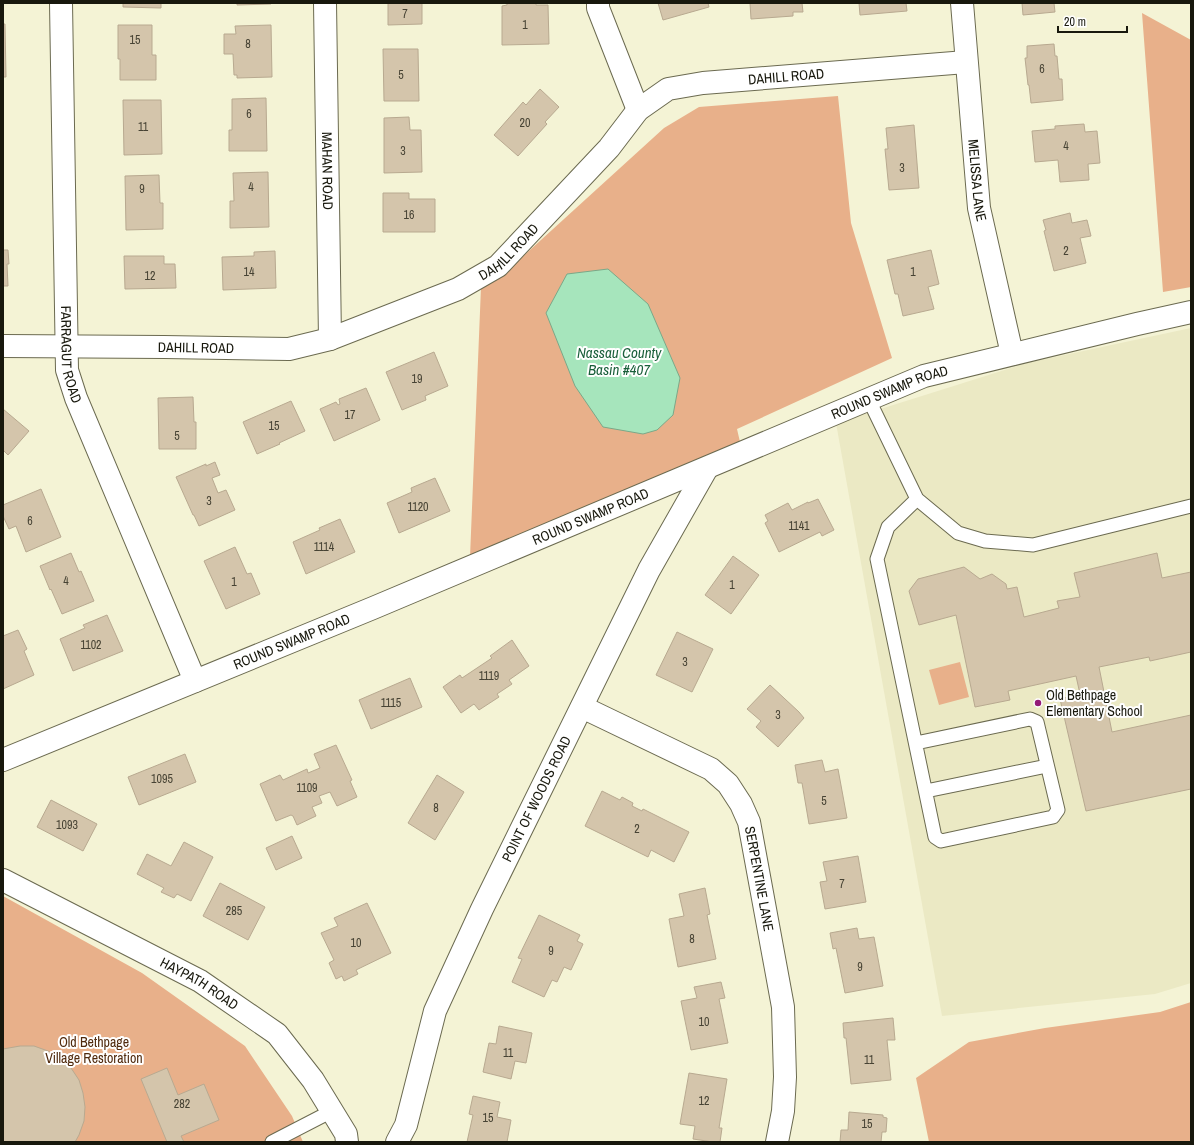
<svg xmlns="http://www.w3.org/2000/svg" width="1194" height="1145" font-family="'Archivo Narrow',sans-serif">
<style>
.built{fill:#ebe9c4}
.green{fill:#e8b08a}
.water{fill:#a6e5bc;stroke:#7ba888}
.building{fill:#d4c5ab;stroke:#b8a990}
.lines{fill:none;stroke-linecap:round;stroke-linejoin:round}
.service-casing{stroke:#6b6a50;stroke-width:15}
.minor-casing{stroke:#6b6a50;stroke-width:24}
.secondary-casing{stroke:#6b6a50;stroke-width:24}
.service{stroke:#fff;stroke-width:13}
.minor{stroke:#fff;stroke-width:22}
.secondary{stroke:#fff;stroke-width:22}
.poi-dot{fill:#931a77;stroke:#fff;stroke-width:1.5}
.labels{text-anchor:middle;stroke-width:4;stroke-linejoin:round;paint-order:stroke}
.number-label{font-size:12px;fill:#474334}
.street-label{font-size:14px;fill:#18180d;stroke:#fff}
.poi-label{font-size:14px;fill:#18180d;stroke:#fff;text-anchor:start}
.park-label{font-size:14px;fill:#502a0d;stroke:#fff}
.water-label{font-size:15px;font-style:italic;fill:#195f3a;stroke:#fff}
</style>
<rect width="100%" height="100%" fill="#f4f3d5"/>
<path class="built" d="M1191,328v655l-36,11 -213,22 -106,-593 191,-60z"/>
<path class="green" d="M1142,13l49,27v247l-28,5z
M838,96l13,127 41,135 -155,71 3,13 -270,115 11,-270 27,-17 156,-142 35,-21z
M960,662l9,35 -30,8 -10,-35z
M3,896l139,77 103,73 47,70 11,26h-300z
M1191,1002v140h-262l-13,-64 53,-36 76,-14 115,-16z"/>
<path class="water" d="M608,269l40,35 32,74 -7,37 -16,15 -14,4 -40,-7 -28,-41 -29,-73 21,-39z"/>
<path class="building" d="M123,3h38v5l-38,-1z
M237,3h34v1l-34,1z
M388,3h34v21l-34,1z
M507,3h29v2h12l1,39 -47,1v-39l5,-1z
M658,3h50l1,4 -46,13z
M750,3h52l1,9h-10v4l-42,3z
M859,3h47l1,8 -47,4z
M1022,3h32l1,9 -32,3z
M3,24h2l1,53h-3z
M118,25h34v30h4v25h-36v-21h-2z
M271,25l1,52 -35,1v-3h-3l-1,-21h-9v-20h12l-1,-8z
M1054,44l1,12h2l2,23h3l1,21 -32,3 -2,-18h-1l-3,-27h2v-12z
M383,49h35l1,52h-35z
M540,89l19,18 -14,15 2,2 -29,32 -24,-21 29,-33 3,3z
M266,98l1,53h-38v-21h3v-31z
M123,100h38l1,54 -38,1z
M409,117l1,13h11l1,42 -38,1v-55z
M1084,124l1,8 12,-1 3,32 -12,1 1,16 -29,2 -2,-22 -23,2 -3,-31 23,-2v-3z
M914,125l5,63 -30,2 -4,-41h3l-2,-21z
M268,172l1,55 -39,1v-27h4l-1,-28z
M159,175l1,28h3v26l-37,1 -1,-54z
M383,193h26v6h26v33h-52z
M1070,213l2,10 15,-3 4,16 -11,2 6,25 -32,8 -10,-40 2,-1 -3,-10z
M3,250h5l1,14h-2l1,22h-5z
M931,250l8,34 -11,3 6,22 -31,7 -5,-22h-3l-8,-34z
M275,251l1,37 -53,2 -1,-33 32,-1v-4z
M124,256h40v8h11l1,24 -51,1z
M434,352l14,34 -23,10 1,4 -24,10 -16,-38z
M366,388l14,32 -46,21 -14,-32 16,-7 2,3 2,-1 -1,-5z
M193,397l1,25h2v27h-37l-1,-51z
M291,401l14,30 -26,12 1,1 -23,10 -14,-32z
M3,409l26,22 -21,24 -5,-5z
M215,462l5,13 -8,3 6,15 8,-3 9,20 -36,16 -5,-11h-1l-17,-38 30,-13v2z
M435,478l15,33 -51,22 -12,-30 25,-11 -1,-4z
M41,489l20,48 -35,15 -10,-26 -7,3 -6,-13v-11z
M818,499l16,31 -12,6 -2,-4 -41,20 -14,-29 3,-2 -3,-6 23,-12 4,7 16,-8v1z
M340,519l15,33 -49,22 -13,-32 27,-12 -1,-2z
M235,547l12,27 4,-1 9,21 -34,15 -22,-48z
M71,553l8,19 2,-1 13,30 -32,13 -11,-25 -1,1 -10,-24z
M1157,553l5,25 29,-6v80l-41,9 -1,-4 -50,10 13,65 79,-17v74l-105,22 -26,-112 20,-5 -4,-18 -68,15 2,9 -35,7 -19,-92 -37,10 -10,-34 9,-12 46,-12 16,12 12,-5 14,10 1,5 10,-2 7,30 35,-9 -2,-7 23,-4 -6,-24z
M733,556l26,19 -28,39 -26,-19z
M107,615l16,36 -50,20 -13,-32 25,-11 -2,-3z
M18,630l9,19 -3,2 10,24 -31,14v-53z
M677,632l36,17 -21,43 -36,-17z
M512,640l17,26 -20,14 3,4 -15,10 2,3 -20,13 -5,-6 -13,9 -18,-26 17,-12 2,3 30,-20 -2,-2z
M410,678l12,29 -51,22 -12,-29z
M770,685l29,27 5,6 -26,29 -22,-20 5,-6 -14,-12z
M336,745l16,35 -2,1 7,16 -20,9 -7,-14 -11,4 3,7 -10,4 4,9 -19,9 -4,-9 -2,-1 -15,6 -16,-37 20,-9 3,5 24,-11 1,4 12,-5 -6,-14z
M185,754l11,28 -57,23 -11,-28z
M822,760l3,12 13,-3 9,49 -38,6 -7,-41h-4l-3,-18z
M437,775l27,17 -29,48 -27,-17z
M602,791l18,9 2,-3 11,6 -1,3 10,5 1,-2 46,23 -15,30 -23,-12 -3,7 -63,-31z
M51,800l46,24 -14,27 -46,-24z
M292,836l10,22 -26,12 -10,-22z
M184,842l29,15 -22,44 -14,-7 -3,4 -13,-6 3,-4 -27,-14 10,-20 24,12z
M858,856l8,46 -41,7 -5,-27 7,-1 -4,-19z
M220,883l45,24 -17,33 -45,-24z
M705,888l5,26 -3,1 9,44 -38,8 -9,-48 15,-3 -5,-22z
M367,903l24,50 -35,17 2,4 -14,7 -2,-5 -6,3 -7,-16 5,-3 -13,-27 17,-7 -4,-8z
M539,915l41,20 -3,6 6,3 -12,26 -7,-3 -7,15 -5,-2 -8,17 -32,-15 10,-23 -4,-1z
M857,928l2,11 15,-2 9,49 -38,7 -9,-45 -3,1 -3,-16z
M721,982l4,16 -6,1 9,44 -37,7 -10,-49 16,-3 -3,-11z
M893,1018l2,22h-8l4,40 -40,4 -5,-46h-2l-1,-15z
M499,1026l33,7 -6,30 -11,-2 -4,18 -28,-7 6,-29 7,1z
M20,1046h14l14,5 12,7 11,10 8,12 4,13 2,14 -1,14 -5,14 -4,7h-72v-93z
M167,1068l11,27 26,-11 15,36 -38,16 3,6h-17l-26,-63z
M689,1073l38,6 -8,49h3l-2,14h-7l-20,-3 2,-13 -15,-2z
M473,1096l27,6 -3,15 14,3 -4,22h-40l6,-27 -4,-1z
M849,1112l34,3v2l4,1 -1,14h-4l-1,10h-41l1,-12h7z"/>
<g class="lines">
<defs>
<path id="service" d="M869,400l48,99 41,34 27,8 48,4 158,-39
M916,743l114,-24 7,3 21,88 -5,7 -112,24 -6,-4 -58,-278 11,-32 29,-28
M926,791l121,-25
M272,1142l60,-31"/>
<g id="minor">
<path id="s1" d="M61,3l6,367 9,28 119,283"/>
<path id="s2" d="M325,3l5,336"/>
<path d="M598,3v5l40,102"/>
<path id="s3" d="M962,3l17,205 33,146"/>
<path id="s4" d="M3,346l161,1 125,2 41,-10 128,-50 40,-23 111,-118 29,-38 30,-21 35,-6 263,-21"/>
<path id="s5" d="M582,707l129,62 17,15 13,20 8,18 34,185 2,70 -2,34 -6,31"/>
<path id="s6" d="M3,880l197,101 77,53 36,46 33,54 1,8"/>
<path id="s7" d="M397,1142l9,-17 29,-114 47,-102 167,-339 58,-102"/>
</g>
<g id="secondary">
<path id="s8" d="M3,760l370,-152 551,-232 213,-52 54,-12"/>
</g>
</defs>
<use href="#service" class="service-casing"/>
<use href="#minor" class="minor-casing"/>
<use href="#secondary" class="secondary-casing"/>
<use href="#service" class="service"/>
<use href="#minor" class="minor"/>
<use href="#secondary" class="secondary"/>
</g>
<circle class="poi-dot" cx="1038" cy="703" r="4"/>
<g class="labels">
<g class="number-label">
<text x="405" y="18">7</text>
<text x="525" y="29">1</text>
<text x="135" y="44">15</text>
<text x="248" y="48">8</text>
<text x="1042" y="73">6</text>
<text x="401" y="79">5</text>
<text x="249" y="118">6</text>
<text x="525" y="127">20</text>
<text x="143" y="131">11</text>
<text x="1066" y="150">4</text>
<text x="403" y="155">3</text>
<text x="902" y="172">3</text>
<text x="251" y="191">4</text>
<text x="142" y="193">9</text>
<text x="409" y="219">16</text>
<text x="1066" y="255">2</text>
<text x="249" y="276">14</text>
<text x="913" y="276">1</text>
<text x="150" y="280">12</text>
<text x="417" y="383">19</text>
<text x="350" y="419">17</text>
<text x="274" y="430">15</text>
<text x="177" y="440">5</text>
<text x="209" y="505">3</text>
<text x="418" y="511">1120</text>
<text x="30" y="525">6</text>
<text x="799" y="530">1141</text>
<text x="324" y="551">1114</text>
<text x="66" y="585">4</text>
<text x="234" y="586">1</text>
<text x="732" y="589">1</text>
<text x="91" y="649">1102</text>
<text x="685" y="666">3</text>
<text x="489" y="680">1119</text>
<text x="391" y="707">1115</text>
<text x="778" y="719">3</text>
<text x="162" y="783">1095</text>
<text x="307" y="792">1109</text>
<text x="824" y="805">5</text>
<text x="436" y="812">8</text>
<text x="67" y="829">1093</text>
<text x="637" y="833">2</text>
<text x="842" y="888">7</text>
<text x="234" y="915">285</text>
<text x="692" y="943">8</text>
<text x="356" y="947">10</text>
<text x="551" y="955">9</text>
<text x="860" y="971">9</text>
<text x="704" y="1026">10</text>
<text x="508" y="1057">11</text>
<text x="869" y="1064">11</text>
<text x="704" y="1105">12</text>
<text x="182" y="1108">282</text>
<text x="488" y="1122">15</text>
<text x="867" y="1128">15</text>
</g>
<g class="street-label">
<text dy="5" stroke="none"><textPath href="#s4" startOffset="877">DAHILL ROAD</textPath></text>
<text dy="5" stroke="none"><textPath href="#s2" startOffset="168">MAHAN ROAD</textPath></text>
<text dy="5" stroke="none"><textPath href="#s3" startOffset="178">MELISSA LANE</textPath></text>
<text dy="5" stroke="none"><textPath href="#s4" startOffset="529">DAHILL ROAD</textPath></text>
<text dy="5" stroke="none"><textPath href="#s4" startOffset="193">DAHILL ROAD</textPath></text>
<text dy="5" stroke="none"><textPath href="#s1" startOffset="352">FARRAGUT ROAD</textPath></text>
<text dy="5" stroke="none"><textPath href="#s8" startOffset="960">ROUND SWAMP ROAD</textPath></text>
<text dy="5" stroke="none"><textPath href="#s8" startOffset="636">ROUND SWAMP ROAD</textPath></text>
<text dy="5" stroke="none"><textPath href="#s8" startOffset="312">ROUND SWAMP ROAD</textPath></text>
<text dy="5" stroke="none"><textPath href="#s7" startOffset="372">POINT OF WOODS ROAD</textPath></text>
<text dy="5" stroke="none"><textPath href="#s5" startOffset="267">SERPENTINE LANE</textPath></text>
<text dy="5" stroke="none"><textPath href="#s6" startOffset="222">HAYPATH ROAD</textPath></text>
</g>
<g class="poi-label">
<text x="1046" y="700">Old Bethpage<tspan x="1046" dy="16">Elementary School</tspan></text>
</g>
<g class="park-label">
<text x="94" y="1047">Old Bethpage<tspan x="94" dy="16">Village Restoration</tspan></text>
</g>
<g class="water-label">
<text x="619" y="358">Nassau County<tspan x="619" dy="17">Basin #407</tspan></text>
</g>
</g>
<rect width="1194" height="1145" fill="none" stroke="#18180d" stroke-width="8"/>
<path d="M1058 26v6h69v-6" fill="none" stroke="#18180d" stroke-width="2"/>
<text x="1064" y="26" font-size="12" fill="#18180d" stroke="#ffffff" stroke-width="3" paint-order="stroke">20 m</text>
</svg>
